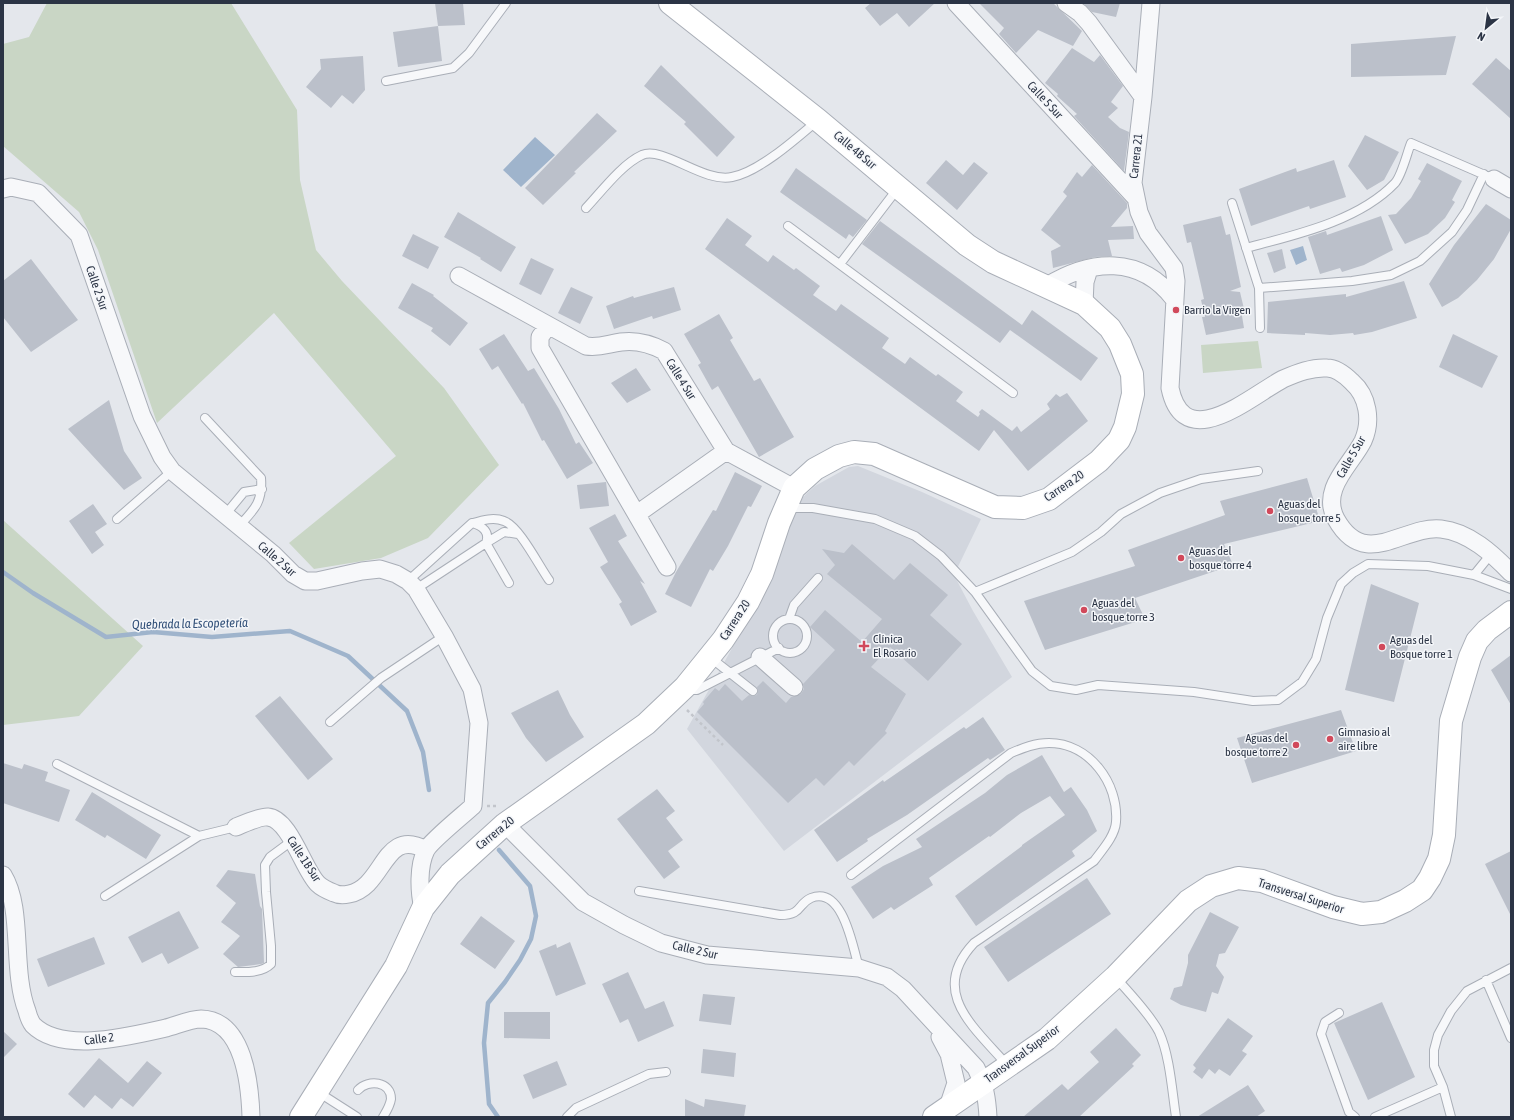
<svg xmlns="http://www.w3.org/2000/svg" width="1514" height="1120" font-family="'Asap Condensed',sans-serif">
<style>
.built{fill:#d2d6de}
.green{fill:#c9d6c5}
.water{fill:#9fb4cc}
.lines{fill:none;stroke-linecap:round;stroke-linejoin:round}
.stream{stroke:#9fb4cc;stroke-width:4.5}
.building{fill:#bbc0ca}
.lane-casing{stroke:#a9aeb7;stroke-width:10}
.street-casing{stroke:#a9aeb7;stroke-width:19}
.secondary-casing{stroke:#a9aeb7;stroke-width:24}
.path{stroke:#c2c5cb;stroke-width:2.5;stroke-dasharray:3 3;stroke-linecap:butt}
.lane{stroke:#f7f8fa;stroke-width:8}
.street{stroke:#f7f8fa;stroke-width:17}
.secondary{stroke:#fff;stroke-width:22}
.poi-dot{fill:#d1495b;stroke:#f4f6f9;stroke-width:1.5}
.labels{text-anchor:middle;stroke-width:3;stroke-linejoin:round;paint-order:stroke}
.street-label{font-size:12px;fill:#2b3445;stroke:#f4f6f9}
.poi-label{font-size:12px;fill:#2b3445;stroke:#f4f6f9;text-anchor:start}
.water-label{font-size:13px;font-style:italic;fill:#34527a;stroke:#f4f6f9}
</style>
<rect width="100%" height="100%" fill="#e4e7ec"/>
<path class="built" d="M858,466l64,26 59,27 -27,56 19,36 39,66 -228,174 -97,-122 63,-113 53,-119 12,-11 34,-19z"/>
<path class="green" d="M47,3h184l66,107 3,70 16,70 26,31 102,107 55,77 -71,73 -47,20 -67,11 -25,-26 107,-87 -122,-143 -117,110 -59,-173 -19,-38 -76,-66v-102l26,-7z
M1258,341l4,27 -59,5 -2,-28z
M3,520l140,126 -64,70 -76,9z"/>
<path class="water" d="M535,137l20,18 -34,32 -18,-17z
M1303,246l4,14 -11,5 -6,-15z"/>
<g class="lines">
<path class="stream" d="M3,572l30,21 73,44 47,-5 59,5 78,-6 58,25 59,55 16,41 6,38
M498,1117l-9,-13 -5,-61 4,-40 17,-21 15,-22 11,-21 5,-23 -6,-30 -31,-36"/>
</g>
<path class="building" d="M435,3h28l2,22 -27,1z
M871,3h64l-26,24 -12,-14 -17,13 -15,-18z
M979,3h74l29,28 -9,15 -35,-16 -22,23 -17,-19 5,-6z
M1083,3h37l-4,14 -24,-5z
M438,26l4,35 -44,6 -5,-35z
M1456,36l-10,39 -95,2v-33z
M1072,48l22,14 6,-7 23,31 -12,16 7,6 -10,9 12,11 9,4 -5,39 -50,-55 3,-2 -20,-18 1,-2 -13,-11z
M363,56l2,34 -12,14 -11,-9 -11,13 -25,-21 15,-18 -1,-10z
M1496,58l15,13v48l-39,-35z
M661,65l74,72 -18,20 -33,-33 2,-2 -42,-36z
M597,113l20,18 -43,41 2,1 -33,32 -18,-17z
M1365,135l34,17 -15,28 -17,10 -19,-24z
M946,160l17,15 11,-13 14,11 -31,37 -31,-27z
M1334,160l12,37 -36,12 -1,-3 -58,20 -12,-37 57,-21 1,4z
M1427,163l35,18 -10,19 3,2 -10,16 -17,16 -23,10 -17,-29 8,-1 15,-16 10,-17 -3,-2z
M1092,165l35,38v5l-16,19 22,-1 1,13 -26,1 4,16 -17,1 -42,11 -2,-17 10,-5 -20,-16 26,-34 -4,-4 14,-20 5,5z
M796,168l71,52 -14,17 -4,-3 -3,5 -66,-47z
M1486,204l25,16v9l-17,30 -17,21 -19,18 -16,9 -13,-23 25,-39z
M458,212l58,35 -15,25 -21,-13 1,-1 -37,-21z
M1221,216l5,19 4,-1 11,53 -11,4 10,1 4,17 -3,1 3,18 -38,7 -4,-18h3l-4,-17 3,-1 -4,-18 -9,-39 -4,1 -4,-18z
M1381,216l12,34 -29,15 -22,7 -2,-4 -20,6 -12,-37 18,-6 1,4z
M727,218l25,18 -7,9 23,17 5,-7 21,15 2,-2 24,18 -7,9 23,16 5,-7 48,34 -7,10 23,16 5,-7 26,19 2,-2 25,18 -7,9 22,16 2,-3 -1,-2 3,-3 30,22 5,-5 4,6 29,-23 -3,-5 9,-10 4,3 7,-4 21,28 -60,50 -34,-41 -15,21 -274,-202z
M880,221l142,104 10,-15 66,48 -17,23 -71,-51 -10,13 -138,-99z
M413,234l26,13 -11,22 -26,-13z
M1282,249l4,19 -12,5 -7,-20z
M531,258l23,11 -13,26 -22,-11z
M31,259l47,61 -47,32 -28,-35v-36z
M1404,281l13,37 -45,14 -18,3 -1,-2 -23,2 -25,-2v2l-38,-2 1,-31 78,-8v3z
M412,283l22,12 -1,1 35,27 -18,23 -19,-15 2,-3 -35,-20z
M571,287l22,10 -13,27 -22,-11z
M674,287l7,23 -28,9 -1,-3 -38,13 -8,-23 27,-10 1,2z
M719,314l14,24 -3,2 24,41 6,-3 34,59 -35,20 -41,-71 -6,4 -14,-25 3,-2 -17,-29z
M504,334l24,37 6,-3 25,41 17,35 3,-2 14,21 -26,16 -23,-39 -2,1 -19,-38 -1,1 -24,-38 -6,4 -13,-21z
M1453,334l45,22 -16,32 -43,-21z
M636,368l15,22 -24,13 -16,-20z
M109,400l15,51 18,27 -18,12 -56,-61z
M735,472l27,14 -11,21 -3,-1 -20,40 -15,25 -3,-2 -19,38 -26,-13 11,-22 37,-62 3,1z
M1307,478l13,43 -96,23 9,21 -98,33 10,21 -100,31 -21,-49 111,-35 -7,-16 97,-35 -5,-14z
M606,482l3,24 -29,3 -3,-24z
M93,504l14,20 -12,8 9,13 -12,9 -23,-33z
M615,514l12,22 -9,5 27,43 -5,-3 17,31 -26,14 -12,-22 3,-2 -22,-35 8,-5 -19,-34z
M852,544l42,36 16,-17 38,32 -18,20 32,29 -34,37 -38,-34 -19,20 35,27 -21,37 2,2 -33,33 -5,-5 -25,25 -8,-8 -28,25 -91,-91 7,-8 -1,-2 12,-14 4,3 6,-7 17,17 7,-6 4,1 4,-1 1,-4 -1,-4 6,-6 23,22 5,-6 10,-3 3,-5 -1,-5 32,-34 -25,-23 15,-17 37,32 20,-23 -55,-45 8,-9 -13,-16 22,4z
M1371,584l48,19 -25,99 -49,-12z
M1511,655v50l-20,-35z
M558,690l12,25 14,22 -38,25 -20,-24 -15,-25z
M280,696l53,63 -25,21 -53,-64z
M1341,710l15,41 -104,32 -15,-45z
M983,717l22,33 -15,10 -2,-2 -81,57 -40,24 1,2 -31,21 -23,-32 69,-50 1,2 80,-55 2,2z
M1042,755l22,37 7,-5 16,23 10,21 -25,20 3,5 -99,70 -21,-30 67,-50v-1l43,-30 -15,-19 -29,17 -31,24 -1,-1 -60,42 4,7 -39,25 -3,-3 -18,12 -22,-32 32,-21 39,-19 -6,-8 69,-46 22,-18z
M3,763l19,6 2,-5 24,8 -3,9 25,9 -11,32 -56,-19z
M657,789l18,22 -9,7 17,22 -15,11 12,16 -16,12 -47,-60z
M92,792l69,43 -15,24 -39,-24 -2,3 -30,-18z
M1511,851v65l-26,-52z
M228,870l27,4 5,32 2,3 2,54 -3,1 -23,3 -15,-13 17,-18 -19,-14 15,-19 -20,-17z
M1087,878l24,36 -103,68 -24,-35z
M179,911l20,37 -31,16 -6,-11 -20,10 -14,-26z
M1210,912l29,15 -14,26 -6,1 -3,12 8,11 -6,17 -6,-2 -6,20 -25,-7 -11,-6 4,-11 8,-2 6,-23v-8z
M481,916l34,25 -20,28 -35,-25z
M94,937l11,27 -57,23 -11,-28z
M570,942l16,42 -30,12 -17,-45 17,-7 1,4z
M628,972l17,37 19,-8 10,25 -36,16 -10,-23 -8,4 -18,-39z
M703,994l32,3 -4,28 -32,-4z
M1382,1002l33,75 -47,23 -34,-77z
M504,1012h46v27l-46,-1z
M1228,1018l25,18 -11,15 5,3 -17,22 -11,-7 -4,5 -6,-5 -7,10 -9,-7 3,-4 -3,-3z
M1116,1028l25,27 -9,9 2,2 -55,51h-56l39,-33 6,6 31,-28 -9,-10z
M3,1031l14,13 -14,14z
M703,1049l33,4 -2,24 -33,-4z
M99,1058l29,25 19,-22 15,12 -29,34 -12,-9 -9,11 -17,-14 -11,13 -16,-14z
M557,1061l10,24 -34,14 -10,-24z
M1248,1085l17,26 -9,6h-59z
M685,1099l19,8 1,-8 41,6 -2,12h-59z"/>
<g class="lines">
<defs>
<path id="lane" d="M386,81l67,-13 16,-15 37,-50
M1232,203l27,85 1,40
M586,208c15,-16 36,-44 56,-53 22,-9 61,28 90,22 27,-5 65,-39 86,-57
M788,226l225,167
M1246,248c49,-13 113,-27 149,-65 7,-8 12,-30 16,-40l83,36
M840,264l58,-76
M1259,288l93,-7 39,-6 29,-14 32,-29 15,-22 17,-36
M205,418l56,60c2,24 -7,32 -22,48
M787,508h26l62,11 40,17 26,20 34,36 57,79 19,15 25,4 22,-5 96,7 59,9 25,-1 24,-18 14,-23 11,-41 14,-34 12,-11 15,-9 60,2 46,9 37,14
M225,515l19,-23 18,-3
M117,519l55,-48
M473,523c10,-3 21,-6 31,-2 15,5 35,45 45,59
M1474,575l17,-21
M408,581l64,-58c11,3 18,9 14,20l-70,46
M509,583l-23,-40 18,-11 14,2
M975,592l97,-40 29,-20 20,-18 39,-21 41,-14 57,-8
M789,619l5,-14 24,-27
M773 636a17 17 0 1 1 34 0a17 17 0 1 1-34 0Z
M711,658l42,33
M687,688l4,2h6l82,-42
M330,722l51,-44 63,-42
M57,764l142,72 37,-9
M851,875l160,-122c12,-5 24,-10 38,-10 40,0 70,40 67,79 -1,14 -14,28 -22,39l-120,82c-46,49 0,84 34,123
M639,891l141,24c23,0 17,-11 31,-17 32,-13 42,50 48,70
M105,896l94,-60
M235,972c12,0 27,1 36,-8v-18l-5,-54 -1,-27 5,-8 23,-17
M1115,977c13,14 36,39 44,55 11,24 13,59 17,85
M1486,980l25,58
M1339,1013l-14,9 -4,12 28,78 6,5
M358,1090c10,-11 33,-9 33,9 -1,7 -5,13 -8,18
M318,1092l39,25
M567,1117l9,-9 73,-34 17,-2
M1375,1117l68,-30
M1451,1117l-8,-30 -9,-21v-16l4,-15 13,-24 16,-20 44,-23"/>
<path id="street" d="M956,3l179,194
M1066,3l14,10 9,10 54,74
M1151,3l-8,94 -10,86 6,29 9,21 26,35 2,13 -6,107c14,68 81,8 113,-9 14,-6 29,-12 44,-11 9,0 19,8 25,14 16,14 20,39 11,59 -12,24 -43,48 -27,78 29,52 67,6 105,10 28,3 52,25 70,44
M1494,179l17,10
M3,189l8,-2 27,6 41,42 63,181 20,41 10,14 101,83 20,20 12,7h12l45,-10 18,-2 16,5 12,7 8,8 28,47 28,53 7,34 -6,83c-10,9 -42,35 -47,44 -8,16 -7,42 -3,58
M459,276l127,70c14,2 21,-2 35,-4 15,-2 30,2 43,9l62,100 68,37
M1047,286c44,-27 93,-31 127,13
M1084,304l1,-22 4,-13
M548,326l-8,11v11l127,219
M637,514l89,-63
M760,657l34,30
M505,824l78,78 41,23 37,18 46,12 152,13 28,9 16,12 73,79c9,17 11,31 12,49
M236,827c7,-3 25,-11 32,-10 22,2 36,54 50,67 3,3 11,7 16,9 4,2 10,2 15,1 36,-7 34,-68 77,-44
M3,875c21,34 8,95 24,136 1,4 3,10 6,14 29,29 97,11 133,3 11,-3 25,-9 35,-9 43,1 49,66 50,98
M940,1037l9,17 7,29 -8,24"/>
<path id="secondary" d="M301,1117l95,-151 27,-58 27,-34 55,-50 141,-100 39,-37 38,-47 25,-38 14,-28 17,-51 15,-35 21,-19 24,-13 15,-4 20,2 121,53 28,1 26,-9 50,-38 20,-21 6,-13 8,-33 -1,-20 -12,-30 -10,-16 -26,-24 -91,-42 -26,-17 -149,-125 -148,-117
M934,1117l113,-78 68,-62 73,-76 23,-15 27,-8 24,3 71,26 29,7 19,-2 24,-11 17,-11 8,-12 9,-19 5,-24 7,-114 19,-64 7,-16 10,-11 24,-18"/>
</defs>
<use href="#lane" class="lane-casing"/>
<use href="#street" class="street-casing"/>
<use href="#secondary" class="secondary-casing"/>
<path class="path" d="M687,710l36,35
M487,806h11"/>
<use href="#lane" class="lane"/>
<use href="#street" class="street"/>
<use href="#secondary" class="secondary"/>
</g>
<g class="poi-dot">
<circle cx="1176" cy="310" r="4"/>
<circle cx="1270" cy="511" r="4"/>
<circle cx="1181" cy="558" r="4"/>
<circle cx="1084" cy="610" r="4"/>
<path d="M862 640h4v4h4v4h-4v4h-4v-4h-4v-4h4z"/>
<circle cx="1382" cy="647" r="4"/>
<circle cx="1330" cy="739" r="4"/>
<circle cx="1296" cy="745" r="4"/>
</g>
<g class="labels">
<g class="street-label">
<text transform="translate(1045 100) rotate(47)" y="4">Calle 5 Sur</text>
<text transform="translate(855 150) rotate(40)" y="4">Calle 4B Sur</text>
<text transform="translate(1136 156) rotate(-84)" y="4">Carrera 21</text>
<text transform="translate(97 288) rotate(71)" y="4">Calle 2 Sur</text>
<text transform="translate(681 379) rotate(58)" y="4">Calle 4 Sur</text>
<text transform="translate(1351 457) rotate(-60)" y="4">Calle 5 Sur</text>
<text transform="translate(1064 486) rotate(-34)" y="4">Carrera 20</text>
<text transform="translate(277 559) rotate(41)" y="4">Calle 2 Sur</text>
<text transform="translate(735 620) rotate(-57)" y="4">Carrera 20</text>
<text transform="translate(495 833) rotate(-39)" y="4">Carrera 20</text>
<text transform="translate(304 859) rotate(57)" y="4">Calle 1B Sur</text>
<text transform="translate(1301 896) rotate(18)" y="4">Transversal Superior</text>
<text transform="translate(695 950) rotate(13)" y="4">Calle 2 Sur</text>
<text transform="translate(99 1039) rotate(-7)" y="4">Calle 2</text>
<text transform="translate(1022 1054) rotate(-36)" y="4">Transversal Superior</text>
</g>
<g class="poi-label">
<text x="1184" y="314">Barrio la Virgen</text>
<text x="1278" y="508">Aguas del<tspan x="1278" dy="14">bosque torre 5</tspan></text>
<text x="1189" y="555">Aguas del<tspan x="1189" dy="14">bosque torre 4</tspan></text>
<text x="1092" y="607">Aguas del<tspan x="1092" dy="14">bosque torre 3</tspan></text>
<text x="873" y="643">Clínica<tspan x="873" dy="14">El Rosario</tspan></text>
<text x="1390" y="644">Aguas del<tspan x="1390" dy="14">Bosque torre 1</tspan></text>
<text x="1338" y="736">Gimnasio al<tspan x="1338" dy="14">aire libre</tspan></text>
<text x="1288" y="742" text-anchor="end">Aguas del<tspan x="1288" dy="14">bosque torre 2</tspan></text>
</g>
<g class="water-label">
<text transform="translate(190 623) rotate(-1)" y="5">Quebrada la Escopetería</text>
</g>
</g>
<rect width="1514" height="1120" fill="none" stroke="#2b3445" stroke-width="8"/>
<g transform="translate(1486 28) rotate(209)" stroke="#f4f6f9" stroke-width="3" paint-order="stroke">
<path d="M0-3L7 15L0 10L-7 15Z" fill="#2b3445"/>
<text y="-6" font-size="11" font-weight="bold" text-anchor="middle" fill="#2b3445">N</text>
</g>
</svg>
